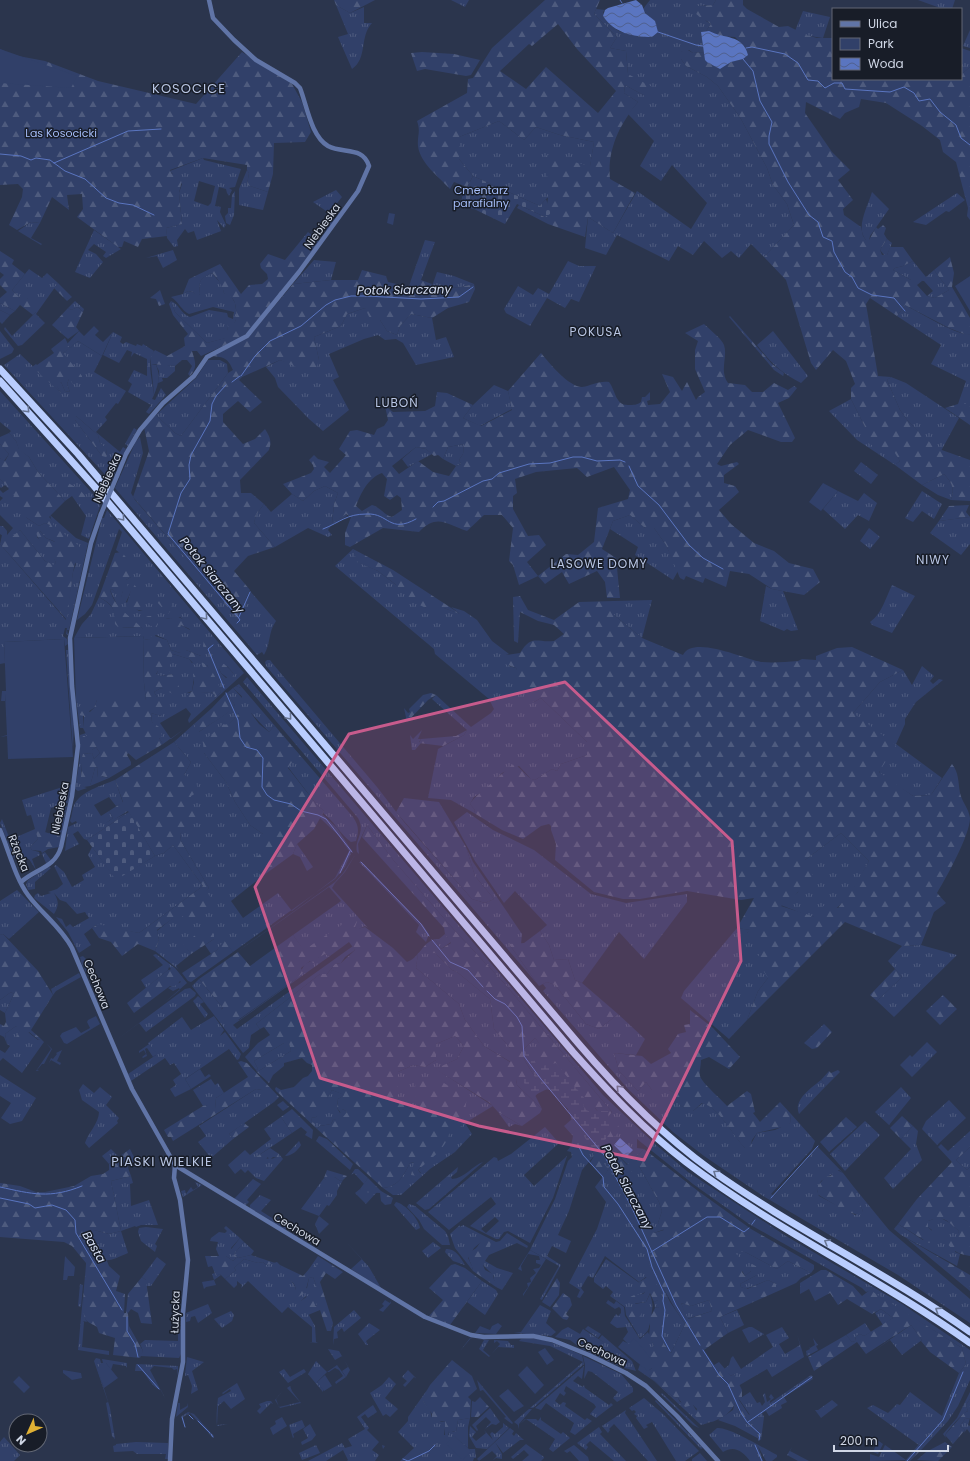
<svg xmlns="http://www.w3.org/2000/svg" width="970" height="1461" font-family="Poppins,sans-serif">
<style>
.grass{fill:url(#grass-tufts);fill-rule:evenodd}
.forest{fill:url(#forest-firs);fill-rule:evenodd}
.wetland{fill:url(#wetland-marsh)}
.cemetery{fill:url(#cemetery-stones)}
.green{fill:#314069}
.water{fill:url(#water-waves)}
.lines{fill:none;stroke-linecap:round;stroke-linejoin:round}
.stream{stroke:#5a75c0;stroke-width:1}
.minor{stroke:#6074a6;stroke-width:4.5}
.highway{stroke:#b9cdfe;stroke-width:7}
.minor-bridge{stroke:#6074a6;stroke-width:4.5}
.oneway{stroke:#687593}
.marked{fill:#c75b8c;fill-opacity:0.2;stroke:#c75b8c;stroke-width:3;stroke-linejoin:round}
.labels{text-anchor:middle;stroke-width:3;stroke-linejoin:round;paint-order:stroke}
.park-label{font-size:11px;fill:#a5bdf9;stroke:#181d28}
.street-label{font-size:11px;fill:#d0d7e6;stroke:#181d28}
.water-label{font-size:12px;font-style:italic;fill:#d4ddf2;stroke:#181d28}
.neighbourhood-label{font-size:12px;letter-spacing:1px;fill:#b9c6e4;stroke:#181d28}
.quarter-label{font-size:13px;letter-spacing:1px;fill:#b9c6e4;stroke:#181d28}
</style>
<defs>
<pattern id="grass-tufts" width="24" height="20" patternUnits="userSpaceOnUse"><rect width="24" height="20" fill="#314069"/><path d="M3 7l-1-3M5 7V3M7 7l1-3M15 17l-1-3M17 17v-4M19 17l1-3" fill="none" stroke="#4e5b7e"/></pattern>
<pattern id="forest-firs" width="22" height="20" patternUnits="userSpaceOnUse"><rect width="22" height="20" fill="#314069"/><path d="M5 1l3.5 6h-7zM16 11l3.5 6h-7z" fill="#4e5b7e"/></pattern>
<pattern id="wetland-marsh" width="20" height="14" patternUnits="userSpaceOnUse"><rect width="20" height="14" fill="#314069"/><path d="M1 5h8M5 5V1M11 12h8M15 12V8" fill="none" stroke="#4e5b7e"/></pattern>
<pattern id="cemetery-stones" width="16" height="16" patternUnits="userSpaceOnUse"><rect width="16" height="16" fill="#314069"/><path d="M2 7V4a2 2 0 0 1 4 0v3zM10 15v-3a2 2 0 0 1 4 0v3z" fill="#4e5b7e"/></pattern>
<pattern id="water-waves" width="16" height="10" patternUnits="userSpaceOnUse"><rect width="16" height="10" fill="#5a75c0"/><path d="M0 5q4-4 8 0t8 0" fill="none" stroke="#4f608f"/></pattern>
</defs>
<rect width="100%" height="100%" fill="#2b354d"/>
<path class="grass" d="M451,0h18l-4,7z
M650,0h66l-3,5 -15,1 8,15 5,3 -5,7 -5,1 3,20 -11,1 -4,-3 -8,2v7l5,7 21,11 11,9 23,33 26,49 6,17 14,19 7,21 -30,32 -13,-13 -12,14 -8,-7 -9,7 -18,-17 -11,14 -15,-9 -9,15 -52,-26 -11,20 -21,-7 3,-31 25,16 24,-42 54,38 16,-26 -35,-38 -11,16 -21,-15 14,-25 -26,-27 10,-12 -14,-9 1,-8 20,11 -17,-22 -2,-23 -16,-3 7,-11 -23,-23 2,-5 9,1 -2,2c12,25 22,20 45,25l7,-16 -6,-3 -6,-9z
M918,0h37l-3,9h-9z
M336,5l14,8 14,-6v16h8c-13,14 -4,35 -20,46l-14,-32 10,-3z
M803,11l27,6 -7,21 -20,-3 -8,-4z
M970,30v18l-7,-2z
M961,48l9,3v16l-7,6v3h-2z
M499,121l25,19 12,-13 24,8 34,7 -4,25 -44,32 -6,7 -67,-30 -14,-17v-22z
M203,158l1,2 37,9 -6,18 -6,1 3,2 -3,6 -2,-3 -1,-4 -7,-2 -4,19 6,1 -1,5 6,13 -2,3 -7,-8 4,11 3,-1 -27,10 -3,-9 -6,2 -3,-4 -8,11 1,6 -4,1 -7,-9 -1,-10 16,-4 -3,-31 3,-9 -12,-13zM199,181l16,5 -4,17 -3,3 -14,-5z
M247,170l2,3 -2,12 21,7 -5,18 -24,-5v-16z
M336,190l6,7 -13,16 -16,-11z
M235,191l-1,24 -4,10 -4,-2 -1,-7 3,-3v-5h3l1,-13z
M872,192l17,17 -19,27 -1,5 -3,-1c-11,-12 2,-34 6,-48z
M957,193l8,7 -16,12 -3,-1 -20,14 -13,-3z
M31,222l9,1 -9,15 11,6 -1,1 -23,-14z
M94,230l27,19 -15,9 -3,-2 3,-4 -12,-8 -6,6 8,4 7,8 -13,16 -15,-6z
M887,239l5,4 -5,12 -2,1 -5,-6z
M425,240l10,2 -14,38h-10z
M173,250l4,10 -14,8 -6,-12 -11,2z
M314,260l22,2 -5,18 -38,4z
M568,261l11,5h17l-17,36 -8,-3 -6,9 -18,-10 -17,28 -24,-13 -2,-4 14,-23 15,9 5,-7 11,6z
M913,261l13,16 8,-7 15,20 -14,8 -8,-2 6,-5 -9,-10 -13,-1 -18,-10 2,-2 8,-2z
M29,269l13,9 5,-5 11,10 -22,31 9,9 -23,22 -4,1 -14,-17 1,-2 7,9 24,-24 -9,-14h-7l-8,-8z
M437,272l17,4 20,8 -13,3 -30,2z
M212,273l10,12 2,8 7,3 4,7 2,13 -2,6 -7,5 -2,11 -19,5 -32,-31 -4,-11c8,3 10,13 19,16l19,-7 18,3 1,4 5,2 1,-7 -21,-5 -24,7c-7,-3 -11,-13 -18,-17l12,-3 5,-3 5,1 5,4 2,-2c-1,-14 -1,-15 12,-21z
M75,301l9,8 -1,3 -5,-5 -7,3 -3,-2z
M0,303l15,8 -5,4 -10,-5z
M905,305c12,6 54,32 65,29v70h-12l8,-23 -35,-17 10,-19 -44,-29z
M365,308l15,12 7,11 10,4 3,-9 11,-12 21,4 4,22 10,-3 8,20 -38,8 -13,-22 -7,-4 -11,1 -7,-5 -14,4 -35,15 10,23 -6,3 16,30 -26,21 -14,-12 -31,-32 -3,-9 -9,-11 14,-7 6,2 33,-2 -5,-23 27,-11 6,-12z
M0,331l14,18 -2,4 -12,6z
M773,331l35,45 -7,7c-19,-9 -31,-21 -44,-38z
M113,332l9,5 -2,5 3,2 3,-2 10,4 1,-2 5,2 1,-2 11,7c-8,11 -1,31 0,44l-2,4 3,1 6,-12 5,7 -17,19 -3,-2 5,-7 -23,-13 4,-8 -4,-3 6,-11 13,6v-17l-13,-6 -3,4 1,-5 -5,-2 -8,13 -16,-8z
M78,341l24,15 -8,16 32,19 -8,13 -2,-1 -11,14 2,3 -11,12 24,20 3,-5 3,2 -15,32 -107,-116 16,-11 41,39 -5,-8 5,-3 4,9 5,1 -3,-8 2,-5h1l-7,-26zM76,416l22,19 2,8 6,6 1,7h-5l-27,-36z
M208,360h12l7,4 1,9 -47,63 -6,-3 -19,-18 40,-37z
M159,364l16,2v5l-8,7h-5l1,3 -5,2 1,-12 -3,-6z
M891,377l15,6 53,35 -18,33 -5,-2 -28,-28 -8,-11 -13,-30z
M494,385l14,6 4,18 -32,17 -17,-8 10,-13z
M0,391l101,112 -12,36 -8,-4 5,-19 -14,-20 -7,5 -27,-29 -9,-15 -10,-7 -3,-9 -7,-8 2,-2 -11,-9z
M851,399l14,28 28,22 7,12 -5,4 -38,-25 -28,-29z
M134,428l3,2 -9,16 -3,-2z
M140,437l3,16 -12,40 4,7 102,117 13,-26 26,30c-8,11 -5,22 -12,34l-2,-3 -5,3 -142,-167 21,-47z
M0,444l9,10 -5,7 -4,-3z
M464,444l-1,10 -4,6 2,4 -5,2 -13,-7 5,-12z
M416,447l10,2 6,5 -24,13 -6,-8z
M861,462l17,13 -7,9 -17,-13z
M944,474c8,9 11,14 7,26l-13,-5 -16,-10z
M0,479l15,14 12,25 12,8 6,-3 5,2 6,17 -10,-4 -6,-7 -3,6 16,18 3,8 -2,3 -9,-5 -25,-31 -6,6h-11l-3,-2v-8h3l4,5v4l6,-7 -13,-13v-14l3,-3 -3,-2v-6l3,3 6,-4 -4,-4 -4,3 -1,-1z
M325,486l13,7 -4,11 -2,19 14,-9 1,2 -16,10 -3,4 4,5 -4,2 -20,-9 -33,19 -21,-24 2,-8 8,-11 7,8 21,-18 11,7 11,-10z
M838,491l20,10 6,-8 13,10 -8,18 -11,-6 -13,14 -22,-20z
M922,491l20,13 -8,15 -12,-8 -9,11 -8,-4z
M107,510l137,163 -55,50 -1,-3 3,-6 -5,-6 -26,15 11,16 13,-10 -21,15 -4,-6v-8l-7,-8 -1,-9 10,3 -4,-19 -3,-5 7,-4 9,3 4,-17 -14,2 -4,-1 2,-4 11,-5 2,-10 2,-2 16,5 3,4 9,-7 -15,-6 -6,3 -9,-3 -4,-10 -11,-5 -7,5 -5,-1 -1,-3 -69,2 8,-14 9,-10 8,-17c10,6 18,12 16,23l8,8 14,-1 6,2 -24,-20 -9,-19 2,-1 9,8 5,-17 5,-3 -5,-19 -10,-8 6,-18 -3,-3 -27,76 -7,9 -8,6 25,-102h2zM131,591l12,19 -4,1 -13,-9zM180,617l5,4 5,9 -9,-5 -2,2 -14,-9 6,1zM207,665l14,27 -7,7 1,-4 -4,-3 -24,1 5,-2 2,-14 11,-4v-4zM227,666l7,8 -8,4 -5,-5 -2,-4z
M50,515l26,23 12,5 -19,87h-2l1,5 -2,-1 1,-6h-2l-2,8 4,3 1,5 -3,2 -1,-7 -60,3 1,21 -5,1v-120l66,76 7,-48 3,-8 -23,-39z
M630,515l15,13h9l12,17 12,26 -5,9 -38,-25 3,-8 -28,-18 3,-8z
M970,517v27l-9,11 -31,-22 9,-12z
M869,528l11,9 -10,12 -10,-8z
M353,549l5,13 20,9 48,37h18l16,6 -9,-7 13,4 13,9 15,21 17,13 -3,1 3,11 7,2 18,34 7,-4 46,44v13l-26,9 -4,7 -5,-2 -17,11 -4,-1 -12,-13 -17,7 -14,15 -14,9 -4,7 5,6 -1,3 -23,-13 -23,-2 10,-49 26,-14 3,-5 -35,-31 4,-4 35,32 20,-14 3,-4 -5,-10 -54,-45 -1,-5 -99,-83z
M892,585l23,11 -23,37 -20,-8 -2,-3c12,-8 16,-25 22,-37z
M766,586l6,3 11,2 15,39 -7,1 -4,-2 -3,2 -24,-10z
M652,600l-10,38 -28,-23v-14z
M66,650h2l3,48 3,18 -1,36z
M267,660h3l3,4 104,123 27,35 68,77 13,4 9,-4 -19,-23 -9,-29 7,15 49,72 -1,10h-12l30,42 -273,-320 -1,-4z
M922,666l12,10 -4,5 3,3 6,-5 4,1 -27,22 -11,17v5l-9,20 46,34 -11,17 -18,1 -32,-21 -28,-62 27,-31 23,-12 9,15z
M247,677l356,418 52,49 33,28 98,64 116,68 68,46v30l-12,26 -10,15 -25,27 -56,-40 6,-3 15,8 9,-9 3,1 10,-13 32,24 17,-43 7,-9 -4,-16 -92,-57 -4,1 -4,-4 -113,-64 -56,-40 -56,-45v9l7,1 -16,16 -21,-21 1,-27 4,-5 -108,-129 -48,-51 -62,-71 -27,-36 -9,19 1,10 -2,-2c-3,-12 9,-20 1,-34l-115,-136z
M239,684l114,133c6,9 6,14 3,24l-5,1c-11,-8 -17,-21 -28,-29l1,-2 -7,-6 -29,-38 5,-7 -19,-34 -5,6 -18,-19h-12l-35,40 22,29 9,20 15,23 13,9v19l-5,17 6,5 -33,26 12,17 35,-25 14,18 43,-33 14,-27 -11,-16 -18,-17 2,-4 15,14 15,23 -7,16 -10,12 -102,73 -9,-11 -7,9 -6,4 -6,-9 9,-6 -30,5 7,10 -15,12 2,3 -23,-18 4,-11 -2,-9 52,-43 -28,-47 -1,-7c15,-14 11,-37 8,-56l-4,-3 7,-13 -17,-20 20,-18 5,8c9,-7 31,-19 36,-27l-8,-12 6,-5 9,10 -1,-10 -5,-2z
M76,700h21l-3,8 -11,7v13h-3z
M422,730l-4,9h3l-2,3 2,1 -6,7h-3l-2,-15 3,4z
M86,733l6,17 4,-3 4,6 -6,6 -2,-6 -9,1 -2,18 3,15 3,1 -9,3 -3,-2 5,-31v-23z
M98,767l-1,10 4,-1 8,2 -19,8 5,-18z
M115,780l8,23 -7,3 -7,-9 -15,8 7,11 8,-5 4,7 -7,5 23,-11 -42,28 -3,-1 -6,-8 -5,3 6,10 -14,7 3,-24 9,-4 -1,-2 -4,2 -2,-2c2,-5 2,-11 4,-16 7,-14 27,-19 41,-25z
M72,784l-4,19 -17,5 -6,25 -9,-3 2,9 -8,8 2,3 7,2 1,3 5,-3 6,8 -6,4 1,-1 -4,-9 -10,5 4,11 -7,-11 -15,-1 -7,-17 28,-12 -4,-14 -4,1 -5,-16z
M67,806l-6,31 -12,-3 6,-10 4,-15z
M467,812l26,18 41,20 57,44 35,9 61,-9v8l-43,57 -25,-27 -37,51 -7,-3 -7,-21 -14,1 -5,-15 -9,-14 7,-6 -32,-34 -11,12 -29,-42 -21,-39z
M2,819l7,18 -3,1 -6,-15z
M841,833l28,28c-12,22 -25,52 -53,56 -7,0 -27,-9 -35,-12l17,-13 7,-32z
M297,844l16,23 -6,4 -7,-14 -7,-3z
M173,845l30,41 -64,47 -43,-8 -12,9 7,11 -12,8 -11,-21 -12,-15 6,2 4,8 4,-3 3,3 16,-9 -4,-6 -8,2 -11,-12 -6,-2 -6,-7c5,9 5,12 0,21l-20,-16 1,-3 3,-2 3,3 10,-3 -3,-1 9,-3 6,-5 -9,-18 2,-1 8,7 8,15 12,-7 -2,-5 13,-8 -7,-12 4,-8 24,32 39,-23 9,-3z
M355,855l-10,17 -10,11 -3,5 36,40 -3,-2 -8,4 -2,-3 -51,24 -11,-16 48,-34 -12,-14 -95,67 101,-72 9,-10z
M359,862h3l60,62 7,10 -3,8 -10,-10 3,-7z
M49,867l2,1 -16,14v7l-7,1 -2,-6 2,-4z
M17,890l22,22 -30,27 -6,-5 -3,1v-34z
M737,928l14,2 -4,3 25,5 -4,40 -10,13 -11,29 -18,19 -48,-41 3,-7z
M445,934l6,8 -10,7 -6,-10h4z
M921,945l36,10 -63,62 -17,-16 25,-24 -14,-16 14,-15z
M353,946l2,4 -10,7 -4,6 -6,1 -8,10h-7l-64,50 4,5 -9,6 -2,13 -6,5 -51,-67 7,-7 24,29 -2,1 18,11 57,-41 9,-15 20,-10 5,2 -97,69 4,4z
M418,953h17l17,17 5,2 33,27 4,30 16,19 1,14 -27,-16 -19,-26 -6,-16 -43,-36z
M156,954l19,14 12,15 -23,20 16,-13 -1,-2 -6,3 -5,-3 13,-6 -12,-11 2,-2 -2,-2 -1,3 -22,18 -5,-8 22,-15 -10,-10z
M79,973l2,4 -25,14 -3,4 -2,-6z
M547,982l8,3 31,39 13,5 19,-15 27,25 -9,16 -22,-2 5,18 19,20 8,-9 6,8h17l4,2c4,11 9,17 20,19l10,-8c17,6 29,31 42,45l6,-4 6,-11 18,-3 15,-7 1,-9 24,27 -3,8 -41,45 3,2 44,-49 25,26 -4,-3 -18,11 -4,11 2,4 36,19 8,-4 -11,-22 1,-3 36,44 81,69v24l-72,-48 -135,-79 -59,-40 -31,-24 -45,-43 -85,-98 3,-3 -3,-4z
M190,988l6,5 -1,3 -49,36 -7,-9 -24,18 70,-52z
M11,992l3,2 -9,19 -5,-3v-10z
M198,996c5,4 9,10 13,16l-7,-10 -4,2 8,10 -3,4 -12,-17z
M214,1016l10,14 -4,6 5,-4 16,22 -2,5 -2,1 -8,-11 -44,30 6,10 -16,8 -5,-8 6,-4 -3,-5 8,-6 -7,-11 -4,2 -5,-7 -34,23 -3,-7 28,-19 -8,-12 34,-26 9,13z
M16,1026l5,3 -5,8 12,-5 10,8 3,-1 3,3 -22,31 -19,-15 -3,3v-11l5,3 5,-7 -3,-2 -2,-10z
M455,1036l9,10 -7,13 -21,10 57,37 -28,17 7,11 -17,18 -25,17 -29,26h-8l-10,-7c16,-2 20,-12 27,-25l5,-1 -4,13 10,-2 -3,-3 24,-23 -26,-42 -6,4 -12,-9v-28l15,-7 12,2 11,-7v-16z
M535,1038l65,76 -9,34 3,8 -12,14 -13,41 -11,24 13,6 -5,12 -14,-7 -5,10 14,9 -19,35 -2,-1 19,-33 -29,-16 25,-51 13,-38 4,-4 -1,-5 -4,-1 4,-5 2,-10 -9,-10 8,-7 -4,-10 -18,-19 -3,-1 -12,6 7,14 -25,-24 -1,-6h20l-13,-29z
M927,1042l10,10 -25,25 -12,-12 10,-10 2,2z
M284,1043h5l2,8 -34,21 -1,-2 2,-1 -4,-8z
M47,1044l9,9 6,-3 -5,11 4,2 -1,2 -9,-5 -2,3 2,-5 2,1 4,-5 -5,-5 -8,15h-2l-5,6 2,1h-3l15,-22z
M0,1075l36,23 -14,23 -12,3 -9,-6 10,-15 -11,-7z
M211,1079l4,6 3,-2 6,10 -8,5 -1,11h-2l-5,-4 -5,1 -10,-16z
M821,1080l5,6 -27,28c-6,-14 12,-26 22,-34z
M83,1084l11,9 6,-6 12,10 -6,8 13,13 -2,3 1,2 -29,25 -4,-5c3,-10 14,-20 14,-31l-17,-12 -3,-10z
M901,1087l10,11 -22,27 -14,-13z
M256,1089l6,1 12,12 -45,32 4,5 -22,19 -13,-16 8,-6 -7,-10z
M332,1090l13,5 -7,4 -1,9 3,5 3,-4 4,3 -4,6 -10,2 -2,4 -11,2 -3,3 -3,-3 1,-2 -3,-2 -1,-4 5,-1z
M949,1100l17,18 -29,27 -15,-16 4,-8z
M498,1112l24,14 -7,-2 -6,3z
M281,1117l11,16 -36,24 15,2 7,-2 1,-3 4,5 -19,22 -8,-3 -8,-8 -3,3 -4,-4 -6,5 -7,-9 17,-15 5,5 21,-16 -7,-10z
M865,1121l15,14 -35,36 -15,-17z
M913,1126l5,5 -2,13 6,16 -29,29 -9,-11 27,-29 -10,-10z
M545,1127l14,16 -35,32 10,11 33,-30 -14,42 -23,45 -22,-12 -4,1 -5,7h-3l-26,-13 26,-22 -5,-7 -42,33 -21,-18 66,-55 3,1 1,3 13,-7zM495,1217l4,4 -13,12 -5,-4z
M299,1141l2,4c-3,5 -9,11 -16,11z
M970,1147v20l-3,3 -11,-10z
M111,1149l7,7 -9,8 -7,-8z
M483,1162l-54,47 -4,1 -9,-7 42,-36 -1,5 -6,5 1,2c13,-1 20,-13 31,-17z
M639,1166l20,36 3,9 -4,12 7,6 -11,4 -2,37 6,7 12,25 15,22 -14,29 -7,-9 -4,-34 -2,-3 -3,1 -1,-6 4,-2 -12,-23 -7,5 -34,-26 -12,22 -5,-2 -7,12 3,4 -4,6 -3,-1 3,-7 -11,-7 28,-54 9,-27 -11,-15 13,-17z
M355,1169h3l10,9 -4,6 -10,-11 -3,2z
M131,1176l2,7 -3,1 1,22 18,-6 9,25h-17l-5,2 -1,-1 -14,5 7,22c-21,9 -27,14 -37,-12l-6,-3 9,-8 15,4 12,-3 -10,-50z
M335,1177l5,4 3,-1 -6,11v4l-8,11 -2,-1 -8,11 -18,-7 23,-31 2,2z
M253,1179l8,5 -14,16 2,2 -4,4 -11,-7z
M195,1182l7,3 -19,12 -2,-6 4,-1 1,4 5,-7 2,3 5,-3z
M360,1189v1l17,2 -11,12 -11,-11z
M260,1195l11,5 -10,11 25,16v3l-36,-22v-3z
M396,1202c9,2 23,17 24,26l-4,2 -22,-25z
M409,1204l6,2 30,25 3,5 2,9h-8l-18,-16 -5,-9 -12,-13z
M939,1217l11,6 9,8 -4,21 5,2 -3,12 -56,-31 -7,-6 4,-5 25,16 9,-10 -4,-3v-6z
M460,1225v2l3,-2 33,17 4,-1 7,-8 21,13 -1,2 -10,-5 -28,12 -4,6 12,7 16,5 -11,17 -6,-3 1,-2 -3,-5v-4l-11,-11 -2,-23 -7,6 -6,10 4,8 1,5 -18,-23 -5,-14z
M226,1226l14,12 -9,10 5,10 -3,3 -7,-5h-7l-3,-7 2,-7 -8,-1 1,-3 8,-6 6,1 2,-2 -3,-3z
M146,1227l17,2 -8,15 2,2 -2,6 -14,-11 -3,-9 1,-4z
M244,1242l10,9 -3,4 -13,3 -4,-4z
M343,1242l4,1 22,24 12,21 -30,-19 11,-10 -15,-16z
M433,1242l8,6 -13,10 -6,-7z
M446,1249c9,-1 15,9 19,16l-12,-4 -8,-9z
M732,1252h13l32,17 11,-8 23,12 -10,5 -5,5 -20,9v-8l-8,-4 -22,9 -5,-2 -1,-3 17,-9 -6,-4 -6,5z
M318,1256l14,9 -1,2 -22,2z
M157,1257l9,7 -15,22h-5v-6l-4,-3z
M244,1259l14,4 5,-1 3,3 11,-3 3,3c2,11 14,14 16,25l11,-2 2,-10 4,-1 3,8 1,20 -2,1 -9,-10 -5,5 14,25 1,16 2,1 -9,-1h3v-15l-24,-20 -6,6 -34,-32 -7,7 1,-3 -5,-4v4l-3,3 -9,-9 11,-9 -2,-2z
M606,1259l35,25 4,8 -5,3 -5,9 11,-2 4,-8c3,9 3,14 1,22 -4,12 2,12 -11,22l-14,-23 -1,-8 -15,-11 3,-4 -7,-6 -3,3 -9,-7v-4z
M215,1273l1,3 4,-2 1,1 -7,5 2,5 -10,2 -2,2 -2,-7 12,-2 -2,-6z
M482,1281l14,9 2,4 -13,21 -18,-13z
M80,1284l3,1 -2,22 -3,-1z
M83,1296l2,22 2,4 -4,-1 1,1 -2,25 27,4v-3v7l-31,-5z
M709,1300l3,11 -25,8 -6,-16 10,3z
M208,1304l4,9 -14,10 -3,-7 -4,1 -1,4 -4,1v-9z
M540,1305l11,6 -5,12 10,9 -5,4 -37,-3 7,-1z
M881,1309l12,9 -10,7 -8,-12z
M354,1310l7,8 -17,14 -2,-4 -5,4 1,6 -4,1 -1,6 1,-18z
M737,1310l7,15 -16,8 -8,-16z
M231,1311l3,4 -2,6 -10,7 -8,-9z
M616,1314l2,2h7l15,23 8,-7 6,14 -7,7 3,24 22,19 6,2 2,4 13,3 11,18h4l-7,2 -47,-44 -16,-11 2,-6 -21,-17 8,-4 -4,-4 5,-7 -2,-5 -9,1 -7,-5z
M369,1323l11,7 -14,11 2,4h-2l-8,-11z
M865,1323l6,9 -7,4 -4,-2 -4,2 -1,5 -3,1 -6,-7z
M911,1325l11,15 -20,15 -12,-15 -19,13 24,-17 -1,-2 -53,37 53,-37h4z
M588,1326l13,8 -3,4 -13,-9z
M568,1327l12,7 3,-5 25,16 -9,-6 3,-4 30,26 4,10 -15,-4 -39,-18 -12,-9 -15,-3 7,-7z
M749,1327h3l12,7 -15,9 -7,-13z
M782,1327l7,11 -10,6 6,10 15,-9 -3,-11 7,23 -32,20 -5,-8 -29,17 -4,-12 -3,2 -7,-7 5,-4 2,-7 2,-2 8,13 32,-22 -7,-12z
M178,1328l3,2v24l-2,4 -39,-2 3,-5 -3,-7 5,-4 33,1z
M470,1338l19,2 -6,10 7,6 10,-12 -3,-3 -3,2v-3l14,1 3,4h3v3l-16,-1 -9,10 -10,-8 5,-9 -13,-2 -11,13z
M813,1338l5,7 -2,1 2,4 -11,6 -1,-5 4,-2 -1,-2 1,1 5,-3z
M521,1339c21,-4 43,9 61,16l2,9 -51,44h-3l53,-46 -33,-16 -31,-5z
M328,1349l11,2 11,19 -4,7 -4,-6 6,-4 -6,-11 -7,4z
M583,1356l38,18 12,14v4l-16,10 -4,-4 5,-6 -26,-20 -4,-1 -4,8 1,-14z
M187,1357l17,5 -12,9 6,19 -7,4 1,-8 -4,-11 -3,1v-2z
M96,1358l4,1 1,4 -3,6 12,39 5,31 -3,-3 -6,-33 2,-1 -14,-41z
M102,1359l25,4v5l-1,-2 -13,-2 -2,6 -5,-7h-3z
M316,1361l11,11 -10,10 6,7v3l-15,-18z
M136,1364l42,2v10l-1,-7 -3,1 -2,-2 -18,-2 -4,4 16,30 -5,-10c-8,-1 -13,-13 -19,-19h-7z
M584,1366l-2,13 -4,-3 -5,5 10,6 1,-2 1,3 24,17 2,-2 2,2 -17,13 -6,-4 6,-7 -2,-3 -28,-18 -2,5 2,2 -2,3 -4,-3 -5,8 5,4 3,-3 3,1 -1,3 20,14 2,-2 5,3 -17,14 -5,-3 4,-9 -28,-20 -5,7 -6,-2z
M284,1369l6,8 14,-8 2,3 -18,11 -9,-11z
M408,1370l9,9 -3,-2 -9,10 -2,-2 4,-4 -5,-4z
M811,1375l2,4 -29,18 3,5 -6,3 1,3 -13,8 -3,-5 -4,2 2,4 -3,23 -26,-14 -17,-6 15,-10 2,-8 5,11 10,2 -11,-16 11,-7 7,11 3,-1 2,4 3,-4 -2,-7 2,-2 2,9 4,-3 -2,-2 2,-3 3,4 -4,3v2z
M389,1377l7,7 -11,14 13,11 -8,8 -4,-3 -3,2 -13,-23 12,-8z
M477,1380l36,43 -1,1 -8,-6 2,-1 -23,-27 -3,1z
M237,1383l8,16 -14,10 -7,-8 -6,5 -1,19 11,-1 -11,2c-1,-8 0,-19 1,-28l13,-7 -1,-2 -7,5 -1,-1z
M290,1386l2,5 9,12 -21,5 -5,-8 9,-11 -8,10 3,8 21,-5 -13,-14z
M427,1390l-4,11 7,9 2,8 8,4 6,-1 -2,14h5v-4l2,-1 2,2h3l2,-12 12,-2 -2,9v21l-14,-12 17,15 -3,-2h7l1,9h-2l-1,3h-73l14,-13 -16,-16 10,-11v-4z
M970,1392v7l-4,6 2,6c-6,2 -19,18 -23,24l1,3 -3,-4 14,-16z
M662,1393l37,35 -6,-3 -32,-31z
M644,1398l19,16 36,37 -14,10h-9l-24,-39 -6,3 2,2 -4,2 -8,-11 1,-2 -3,-2 2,-2 -2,-2 -2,1 -3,-3z
M656,1400l47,48 -2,1 -46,-48z
M832,1400l6,5 -17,13 -6,-8h3z
M267,1401h4l2,3 -2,-1 -11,11 -3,-3 4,-4 -2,-3z
M178,1403h2v7l7,-4v-3l1,4 -12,10z
M373,1405l4,7 -9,6 -3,-4 -4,3 8,11 -2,2 12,12 -7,8 7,5 4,-6 -1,-4 3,1 -10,15h-28l1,-1 -5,-10 -17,11h-18l34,-18 3,5 7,-2 -4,-7 17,-10 -8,-12z
M490,1408l10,14 -4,3 -4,-1 -7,5 6,-7 -5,-5 -10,9 2,4 -1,1 -5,-6z
M529,1409h3l-13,15v5l-1,-4 -4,-3z
M626,1410l-1,3 32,48h-9l-34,-37 -5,5 1,1 -2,3 -6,-7z
M188,1412l6,2 20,22 -1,2 -23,-25 -7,4 2,10 -3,-11z
M282,1417l5,9 -14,9 -3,-7 6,-4 -1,-3z
M541,1417v3l20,14 2,-2 7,6 -17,14 -4,-3 6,-10 -29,-20 -6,5 5,-5h11l2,2z
M970,1418l-2,7 2,1v7l-3,-4 -3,4 1,-3 -5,-4 5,-7z
M302,1420l3,7 -12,7 1,3 -1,1 -4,-13z
M503,1423l6,5 -22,21 -11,-1 -7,-12 1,-10 6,6 -4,5 4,4 10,-8 -2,-3 9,10 -3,-6 2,-2 3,2 8,-7z
M310,1424l6,11 -4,5 -10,5 -1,-3 7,-4 -5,-9z
M599,1427l3,5 -2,2 26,27h-12l-24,-20 -4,4 2,2 -2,3 -9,-7z
M510,1428l4,3 -2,3 2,2 2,-3 8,7h-4l-17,13 -8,-11z
M717,1428c11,-2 48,21 60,27v2l-5,4h-6l-8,-15 5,15h-13c-7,-10 -16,-16 -27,-9l-14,-17z
M4,1437l16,18 -6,6h-14v-19z
M136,1442l32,1v16h-3l1,-5h-29l-4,-3 -19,1 -1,-6 3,-1v-1z
M495,1442l7,12v5l-6,-1 -4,3 5,-5 -5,-5 -13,10 -2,-2z
M526,1444l18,13v1l-3,3h-19l7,-6 -5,-5 -11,9 -2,-2z
M316,1445l4,8 -18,7 -3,-7z
M574,1445l14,12 1,4h-10l-9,-10 -3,2 -3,-2z
M885,1445l21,15 -36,1v-7l9,3z
M792,1447l-2,4 19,10h-11l-11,-6z
M700,1453l7,8h-15v-2z"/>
<path class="forest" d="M334,0h41l-25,13 -14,-8z
M545,0h55l-6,14 23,23 -7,11 16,3 2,23 24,13 -7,9 -20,-11 -1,8 14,9c-18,22 -31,47 -28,77l25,14 -22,40 -25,-16 -3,20 -37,-13 -31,-16 2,-3 26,12 3,-19 -2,-43 44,11 4,-24 -34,-7 -24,-8 -12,13 -25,-19 -40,16v22l14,17 -6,11 -13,-5 -4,7c-11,-12 -30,-26 -32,-43 -1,-10 3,-14 -1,-25l50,-28 1,-14 5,-1 19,-30zM558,24l19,25 39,42 -18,22 -52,-46 -20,22 -26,-18 29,-27 3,2z
M716,0h27v5l4,4 32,18 9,-1 18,9 11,3h16v41h128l2,-6 7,-6v153l-3,-4 1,-8 -12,-46 -13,-10 -3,-12 -18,-14 -36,-23 -25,-4 -2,8 -14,6 -5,6 -34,-17 -1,11 27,39 18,18 -12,10 15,20 -10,9 1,6 17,12 2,9 3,4h3l7,-13 2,2 5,-4 3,3 -2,6 3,5 -7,11 2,5h5l3,-8h13l10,14 -10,5 -8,2 -2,2 18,10 9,-1 2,2 -5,4 10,11 8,2 14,-8 -15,-20 16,-13 4,16 -2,14 18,31v16l-3,1 -18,-7 -44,-23 -8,11 -27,-18 -4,6 12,72 13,1 -4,3 13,30 8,11 28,27 34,12v41l-19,-1c4,-12 1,-17 -7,-26l-22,11 -27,-20 5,-4 -7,-11 -9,2 -21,-12 2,-13 -14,-28v-11l4,-4 -9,-23 -13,-11 -17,20 -5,-7 -25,-83 -22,-23 30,-32 -7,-21 -14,-19 -6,-17 -26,-49 -23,-33 -11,-9 -21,-11 -5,-7v-7l5,-3 7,4 11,-1 4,11 12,6 11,-7 12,-3 3,-11 -11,-11 -16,-1 -13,-5 5,-7c-7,-6 -18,-7 -18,-20l5,2 15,-1z
M0,49l13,6 32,6 53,20 98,23 46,-52 50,32 10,18 9,30 -6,10 -31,1 -1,31 -5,18 -21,-7 2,-12 -2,-3v-5l-44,-7 -33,12 2,4h7l3,6 -3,13 3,31 -16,4 1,8 -25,3 -4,8 -14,-6 -2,6h-4l-41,-30 6,-8 -1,-15 -15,1 2,15 -17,-13 -12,26 -9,-1 -14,8 -8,-5 13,-28 1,-8 -5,-5 -18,1z
M422,52l32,2 26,6 -9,15 -5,1 -41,-7 -8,2 -6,-18z
M331,217l4,3 -9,11 -4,-6z
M308,232l11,9 -29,40 -42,51 -9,7 -38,17 -4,-5h-5c3,10 6,16 -2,25l-2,-2 4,-8 -5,-6h-5l-7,6 -24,-2v-9l4,-5 12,6 18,-10 -1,-8 4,-4 -15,-19 -4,-11 2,-3 4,11 32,31 18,-5 3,-11 -1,-6 3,-1 2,3 3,-1c2,-6 2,-19 -3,-24 -2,-2 -6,-3 -8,-5 -2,-7 -6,-15 -12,-20 -13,6 -13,8 -12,21l-2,3 -5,-5 -5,-1 -5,3 6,-15 31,-15 21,30 8,-9 13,-1 6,-5 -1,-5 -6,-6 -1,-4 8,-10 17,6z
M0,251l14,9 -2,4 13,10 -13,16 8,8h7l11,8 1,3 -6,6 -13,-10 -5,6 -15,-8v-5l7,-6 -7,-7v-6l4,-4 -4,-3z
M362,270l24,6 2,6 21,5 2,-7h10l11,4 -1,5 30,-2 13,-3 1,5 -6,13 -21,6 -16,10 -21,-4 -11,12 -3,9 -10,-4 -7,-11 -8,3 -7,-15 -18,6 -6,12 -27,11 5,23 -5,15 -34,-15 -38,17 -3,3 23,22 -12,10 -12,-11 -15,13v8l20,22 12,-5 10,-10c5,8 7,12 4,21l-29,30 1,13h10l13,11 -8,11 -2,8 21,24 -27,9 -14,15 16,19 -13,28 -104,-121 16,-46 -5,-24 12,-12 19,18 6,3 47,-63 5,-3c-5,-12 -9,-13 -21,-14l36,-18 45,-54 38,-4h27z
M58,283l14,14 -5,4 -13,-13z
M160,290l5,14 -6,2 -3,-7 -6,-1z
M78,307l5,5 -7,15 3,4 -11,8 -16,-14 16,-17 3,2z
M0,310l10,5 -8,9 -2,-2z
M730,316l42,48 12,9 -1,3 -9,-6 -45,-53z
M704,324c6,6 17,14 20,21 4,12 -5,26 4,38l17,2 7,7h11l11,-9 14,7 6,-4 3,2 -8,10 -11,5 17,35 -3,4h-11l-33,-12 -18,15 -13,19 4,2 16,-4 2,2 -15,11v8l11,3 4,6 -20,18 12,14 23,19 20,8 15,12 24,6 7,13 -16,13 -32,-6 -23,-15 -19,-3 -4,16 -21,-9 -2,5 -17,-7 -2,4 -4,-2 -14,-33 -12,-17h-9l-15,-13 -17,6 -11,28 14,9 4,40h-13l-2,-16 -8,-11 -28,13 -7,-12 -17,12 -7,-8 -19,9 -6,-20 -4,-4 4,-33 -11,-13h-18l-17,16c-21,-7 -30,-18 -48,1l-36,-4 -33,19 -5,-2v-12l6,-16 -5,-3 -14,10 2,-20 4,-11 -13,-7 -11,5 -11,10 -11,-7 -9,-10 28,-11 3,-4 -1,-4 -4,-5 5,-5 4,4 11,3 -5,5 6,6 16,-18 -7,-6 11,-18 7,-1 17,5 3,-6 7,-3 4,-6 -3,-14 8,6 32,-1 10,-5 2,-14 10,1 26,12 -10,13 18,8 31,-16 -4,-19 33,-38c8,10 28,34 41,34 10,-1 14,-6 27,-5 7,9 6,23 19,23 6,0 9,0 13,-3l1,-5h3l5,-5v8l-3,1 1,4 12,-1 10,-12 -8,-18 11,3 9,14 5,-9 9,18 2,-3 7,-5 -10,-23v-19l3,-9 -13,-8zM464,444l-1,10 -4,6 2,4 -5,2 -7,10 -16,-4 -15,-11 -19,13 -7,-8 24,-19 10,2 8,7 4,-1 5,4 5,-12zM614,467l16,23 -2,9 -30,9 -4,34 -16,13 -12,-1 -28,22 -11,-14 19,-17 -7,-10 -11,1 -15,-27v-13l4,-3 -2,-14 21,-7 41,-4 10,9zM382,473l5,6 -3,17 6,4 7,-5 4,3 1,12 -10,7c-8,-2 -12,-10 -20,-12l-10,6 -6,-5c5,-13 12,-28 26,-33z
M65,338l5,10 -7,5 19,23v3l-9,5 -4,-5 -2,5 3,8 -5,-1 -4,-9 -4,4 4,7 -29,-26 4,-3 1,1 17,-12 -3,-4z
M958,404h12v21l-25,-17z
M76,416l22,19 2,8 6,5 1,8 -1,1 -4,-1 -27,-36 -1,-3z
M9,433l7,8 3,8 10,8 9,15 27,29 -16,16 4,4v4l26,21 -6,26 -6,48 -67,-76 2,-9 11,1 7,-6 25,31 9,4 2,-2c-4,-12 -18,-19 -20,-31l4,-1 6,7 9,4 -7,-12 2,-5 -5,-2 -6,3 -12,-8 -14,-17 1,-8 -14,-14v-21l5,3 4,-7 -9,-10v-7z
M59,478l20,11 9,10 -6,2z
M969,505l-3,7 4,5 -31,4 10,-15z
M353,549l40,21 69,45 -18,-7h-18l-13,-6 -18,-18 -17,-13 -21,-9z
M122,552l11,15 -2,10 -5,3 2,7 -5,4 -2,7 -9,-9 -2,1c6,20 20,25 33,39l-3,2 -4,-4 -17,1 -4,-4c0,-16 -2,-19 -16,-27l16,-44z
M133,583l12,15 -6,5 5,7c-6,1 -10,-2 -16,-1l-2,-3z
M520,596l8,14 26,10 25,-18 35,-1v14l28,23 41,17c10,-20 61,4 78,7 12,1 25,0 37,-1l4,-2 14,1v-4l21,-8 15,-1 51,23 -23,12 -27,31 43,32 -17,27 34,24 18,-1 21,-31c7,9 6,17 8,29 2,9 9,16 10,25 0,17 -24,60 -33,75l9,10 -12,9 -13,33 -19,1 -57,-24 -98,98 11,-29 10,-13 -12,-19 15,-20h-13l-12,-5 4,-4 -13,-2 17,-30 -13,2 -54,-9 -47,8h-17l-29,-7 -39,-32 1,-16 -5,-14v-4l-2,-2 -8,2 -18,13 -21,-9 -28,-17 1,-3 -5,-6c1,-5 34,-31 41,-38l3,-2c8,4 12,14 21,16l17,-11 5,2 4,-7 26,-9v-13l-46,-44 -7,4c-7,-4 -14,-13 -16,-21 -2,-4 0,-9 -2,-13l-16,-6 6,-7 14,-2c12,-19 16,-10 34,-12l10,-7 -10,-9 -16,-4 -18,-9 -2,31 -4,-2 -1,-44zM841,833l28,28 -15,26 -16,21 -12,-5 -11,14 -34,-11 10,-7 22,-23 -8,-16z
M159,597c8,-1 12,4 13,12l-4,5 -11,-12z
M148,616h5l5,8 -2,4 -9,-4 -3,-6z
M176,616l9,4 2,-1 9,11 -2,1 -13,-6 -3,7 -10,-2 -5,-10 2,-2 6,1z
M152,635l15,5 4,10 9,3 2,-3h4l15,6 -1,4 -5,5 -6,-6 -16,-5 -3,7v10l-4,3 -5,-3h-3l-2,3 4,2 14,-2 5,13 -4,8 -14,-7 -7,4 3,5 13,2v5l-9,12 -10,-3 1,9 7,5v5l2,1 1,3 -3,2 4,6 -27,16 -8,-7 -1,2 4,7v3l-22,13 -7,-2 -5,2 1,-11 -3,1 -5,18 -6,1 -4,-6c3,-9 0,-18 3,-27l9,-1 2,6 6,-6 -4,-6 -4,3 -5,1c-4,-4 -7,-10 -4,-15h4l-4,-8 1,-12 -5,-1 -1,-8 4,-1 8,6 4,-4 3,-8h49l-2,-17 -1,-47 1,3 5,1z
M204,640l8,11 -3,2 -3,-1 -3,-6z
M201,662c11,4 17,20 20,30l-8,8 2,-5 -4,-3 -10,1 -2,5 -11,1 -2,-3 6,-5 2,-9 -1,-8 4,-3 8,2z
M216,662c7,-1 14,7 18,12l-2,5h-3l-8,-6z
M236,686l5,2 8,8 -3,4 -13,-12z
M227,692l8,13c-6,10 -26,19 -36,27l4,10 19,-17 7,-1 10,-11h12l8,11 10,8 5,-6 28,32 -3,4 -6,-1 -5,7 29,37 7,6 -10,18 -17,15 -4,10 -29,21 -6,-5 -2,-13 7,-4v-19l-13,-9 -15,-23 -9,-20 -22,-29 -1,-10 -9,-19 18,-16z
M431,693l5,2 -8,5 -21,22 -3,-14 4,5 2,-1 -1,-3 14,-14z
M467,730l-3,5 -21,11 -24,-3 2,-4 35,-3z
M174,742l17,20 -7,13 12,5 2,12 -7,4 1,9 11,10 -23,19 1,7 28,47 -3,3 9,12 -25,18 -11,-7 -22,16 2,10 -4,11 -17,-7 -16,12 -11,-14 -12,-4 -7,-10 6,-4 41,9 64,-47 -30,-41 -9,8 -9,3 -27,-45 -21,13 -1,-1 7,-5 -4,-7 14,-9 -8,-22z
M404,798l35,4 27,45 9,29 19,23 -9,4 -13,-4 -76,-87z
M367,825l27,36 62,71 48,51 108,129 -4,5 10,8 2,6 -13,13 20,21 17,-16 54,42 53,38 63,36v4l-3,4 -23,-12 -11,8 -32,-17h-12l14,10 -5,10 3,4 6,-5 1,-7 9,5 -4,6 -17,9 1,3 6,2 21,-9 8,4v8l-56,25 8,16 -24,17 10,15 5,-3 12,14 3,-2 8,16v7l-3,3 10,15 9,-6 4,4 -12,10h-3l-12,-20c-4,11 -19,20 -31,20l-10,-8 3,-6 -4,-4 -8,2 -7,-9 -6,-2 -22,-19 -2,-6 4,-3 -3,-11 -5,-4 10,-7 -5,-10 1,-10 -3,-9 5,-3 3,-6 3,-1 5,4 1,33 7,9 14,-29c-12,-17 -21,-36 -32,-53 -8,-12 -11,-29 -16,-41l4,-7 13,10 10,-3 -6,-7 4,-12 -3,-9 -20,-36 -19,14 -12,-10 -5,8 -13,-15 4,-7 -3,-8 -5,2 -7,-1 -2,-5 24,-23 -1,-7 -5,-6 -7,3 -5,-5 2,-7 -47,-32 -7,-12 8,-12 -4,-5 -12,12 2,11 11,18h-20l1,6 25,24 -2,4 -18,13 -24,-14 -8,-9 -55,-34 22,-10 7,-13 -9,-10 -19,8v16l-11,7 -12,-2 -15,7v28l12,9 6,-4 -1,-24 19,-4 33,20 -4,28 -14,9c-3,15 -20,26 -31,36l3,4 -3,2 -7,-1 3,-13 -4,1c-7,13 -11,23 -27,25l-66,-59 3,-3 11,-2 2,-4 10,-3 4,-5 -4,-3 -2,4 -4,-5 1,-9 6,-4 -12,-5 -5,9 2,3 -13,15 -5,1 1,4 4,2 -2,2 -38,-35 -1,-2 1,-2 5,3 13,-3 9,-9 5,-2 4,-5v-6l-5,-2 -5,-5 -18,5v3l-11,9 -4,8 -12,-11 34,-21 -2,-8h-5l-30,18 4,8 -2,1 -11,-13 13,-14 12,-8 -6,-8 -4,2 -4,-5 64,-50h7l8,-10 6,-1 14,-13 -6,-8 -19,14 -5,-2 -7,4v5l-3,1 -5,-3 -9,7 2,5 -7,6 -65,46 -10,-15 2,-2 -24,-29 39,-27 12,14 43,-31 11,15 51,-34 3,3 -3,8 2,2 8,-2 28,21 14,14c12,-4 16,-20 28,-23l6,10 10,-6 -6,-9 -1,-6 -82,-91zM435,953l17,17 5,2 33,27 4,30 16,19v14l-26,-16 -19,-26 -6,-16 -43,-36 2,-14zM709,1300l3,11 -24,8 -7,-16 10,3z
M35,829l26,8 -2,10 -11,2 -6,4 -1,-2 -9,-1 -2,-3 8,-8z
M204,929h5l5,5v5l-23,15 -8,-10z
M540,931l9,14 5,15 14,-1 7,21 7,3 36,31 -19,15 -13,-5 -31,-39 -8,-3 -8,4 -30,-42 15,-1z
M3,934l35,37 15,24 -22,35 10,9 -2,1 -10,-8 -6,8h-6l-1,-3 4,-7 -4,-4 -11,8 2,10 -3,-7 -4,-2v-11l4,2 2,-4 -1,-9 9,-19 -3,-2 -11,8v-65z
M224,940l9,12 -42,30 -3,-1 -6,-8 35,-23z
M173,969l3,1 6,7c-2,5 -6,11 -12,9l-36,27 -7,-10 41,-33z
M895,969l7,8 -25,24 -7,-6z
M943,995l14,14 -17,16 -14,-14z
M690,1010l23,18 27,29 -11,12 -20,-12 -8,3c0,5 -2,12 -1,16 2,7 21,23 27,30l20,-15 4,3 4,18 -2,1 7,9 20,-20 11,12 -1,9 -3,3 -30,7 -5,7 -2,8h-5c-13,-13 -25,-40 -43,-45l-9,8 -4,1 -14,-11 -2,-9 -4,-2h-17l-6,-8 -8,9 -19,-20 -5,-18 28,3 9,8 20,-11 -3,-4 10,-15 8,-2 -2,-7 6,-1z
M824,1024l8,8 -15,16 -5,1 -8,-6z
M241,1061l6,2 32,34 -5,5 -11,-3 -1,-9 -6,-1 -83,52 -2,-4h-3l-4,-7 39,-24 9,-2 1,5h2l1,-11 32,-21 -10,-15z
M838,1070l2,2 -14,14 -5,-6 8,-9 2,2z
M283,1101l6,6 -6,4 -6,-6z
M292,1109l21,21 -1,9 -7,-4 2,-3 -6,-5 -9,6 -11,-16z
M902,1116l11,10 -12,13 -11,-11z
M846,1117l11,10 -28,25 -9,-10z
M244,1123l5,4 -16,12 -4,-5z
M970,1131v16l-14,13 11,10 3,-3v89c-10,-2 -17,-4 -23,-13l4,-5 6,-1 2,-6c-13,-10 -13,-16 -31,-10v6l8,8 -2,5 -5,3 -31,-19 19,-25 35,-37 -14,-15 3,-3 7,7z
M319,1136l8,3 26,25 -3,6 -34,-29z
M270,1148l9,6 -1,4 -5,-1 -4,4 -1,-4 -4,4 -6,-2 -2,-2z
M130,1149l6,12 -9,4 4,11 -20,5 10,50 -12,3 -15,-4 -3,4 -4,1 -2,3 6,3 8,16 8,4 2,5 11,10 -4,15 9,3 -1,19h2l2,-19 14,-17 4,3 6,44 -11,-1 -3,-10 -7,-4 -3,4 1,13 14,25 -3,7 -27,-3 2,-17 -16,-5 -2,-6c-4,-3 -7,-3 -10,-6 -8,-6 -1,-47 -1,-58l-14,-17 -8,-4 -64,-5v-54l20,3 16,6h9l29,-6 17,-10 12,-2 6,-4v-6z
M835,1169l8,4 10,13v3l10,22 -3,4 -13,-3 -30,-18 1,-8 7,-9 6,-1z
M327,1170l20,6 -4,4 -3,1 -5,-4 -4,4 -5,-1 -2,-2z
M368,1178l13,13 12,7 -2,6 -6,1 -4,-4 -1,-8 -19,-1 -1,-3z
M319,1216l10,8 -10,10 -4,-10z
M240,1238l4,4 -10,12 4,4 13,-3 24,8 -9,2 -3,-3 -5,1 -14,-4 -10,9 2,2 -11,9 -5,-5 -4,2 -4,-10 -4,1 -3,-11h21l7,5 3,-3 -7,-6z
M482,1238l9,4 -1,5 -5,3 -2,15 2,5 8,4 1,6 4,5 -2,2 -23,-16c-1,-8 -6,-12 -5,-20 7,1 12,-7 14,-13z
M906,1238l64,37v16z
M321,1263l9,4 2,-2 11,7 -8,7 -9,-6 -6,9 13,41 -2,8h-4l-7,-21 -12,5 -10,-12 11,-8 5,5 1,6 2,-1 -4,-13 3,-7 -3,-8 -4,1 -4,15 -10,6 -2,-7 3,-2c-1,-6 -3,-9 -10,-11v-3l-5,-5 -1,-6 23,11 6,-7z
M455,1264l10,4 17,13 -32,44 -21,-9 14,-16 -14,-12 22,-23z
M821,1270h5l27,16 9,10 8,-6 92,58 4,16 -7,9 -29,-21 -9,-11 1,-1 -11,-15 -45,29 -9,-12 -43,29 -6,-14 38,-22 6,7 3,-1 1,-5 4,-2 4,2 29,-18 -12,-9 -9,5 -25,-15 -9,6 -8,-12 -15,8 -6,-12 -9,5v-11z
M649,1276l6,5 5,14 -2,5 -4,2 -4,-9 -4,9 -16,2 -2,-5c5,-5 9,-4 15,-5l2,-2 -4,-2 -2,-8z
M557,1278l3,5 -1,12 -9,12 -8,-5z
M563,1293l7,5 2,7 -6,9 3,3 -2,3 -4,-1 -11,-11z
M633,1306l5,4 5,-1c-1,6 -5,10 -10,12l-5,-5z
M452,1360l20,16 5,13 -9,8 3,3 -1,18 -12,2 -2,12 -7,-1 -1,7h-3v-17h-3l-10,4v-11l-9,-13v-4l7,-12z
M480,1397l9,10 -11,10h-7l1,-16 3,1z
M970,1399v19l-5,1 -5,7 5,4 -12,14 -8,-9 19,-22 4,-2 -2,-6z
M945,1442l7,5 -14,14 -21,-1 9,-8z
M919,1444l4,4 -13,13h-5z"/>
<path class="wetland" d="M523,1050l8,5 7,12 18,-4 29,36 -2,7 5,5h20l2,22 -5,7 1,7 12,13 3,14 -8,2 -41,-56 -4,-11 -18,-19c-8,-3 -13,4 -17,9l-5,-4 -5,-16h13l-11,-18z"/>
<path class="cemetery" d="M473,176l67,30 6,-7 2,6 3,4 -1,5 -5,3 -28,-13 -12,20 -31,-15 -13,-3 1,-9z
M129,812l26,44 -39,24 -29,-40z"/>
<path class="green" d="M0,49l77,27 -6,12 -71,-5z
M389,213l6,1 -2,11 -6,-2z
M970,276v35l-15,-25z
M94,326l5,5 -4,4 8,7 10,-10 -11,24 -24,-15 -8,7 -3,-4 12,-13 5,5z
M151,364l5,1c5,11 2,20 -2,30z
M823,483l15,8 -17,20 -12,-9z
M143,636l1,47 2,17h-70l-2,-62z
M64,639l9,118 -65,2 -1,-23 -7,1 7,-2 -2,-41v7h-4l1,-10h4l-2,-49z
M83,956l4,4 -1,3 2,7 -2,2 -3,-7 -1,1 -2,-9z
M96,1016l4,8 -33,20 -3,-1 -4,-7 2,-3 14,-6 5,6 9,-5 -3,-6 1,-2z
M148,1043l9,11 -4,3 -6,-9 -2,1 2,7 -4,2 -1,-1 4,-3 -2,-4 -5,3v-2l10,-7z
M200,1069l5,8 4,-3 2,2 -20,13 -6,-10z
M530,1250l16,9 -23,37v-2l5,-7 -1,-4 4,-1 -1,-4 6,-5 -3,-4 6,-1 2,-3 -5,-2v-3h4l-1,-4 -11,-2 -7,12 1,5 -4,-2z
M65,1256l10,11 -1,9h-6l-1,4h-4z
M385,1300l5,3 1,-2v2l-8,9 -4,-2 5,-4 -2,-2z
M608,1300l6,4 2,-3 8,6 1,9h-7l3,-3v-4l-2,-2 -4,2 -9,-6z
M498,1323l4,3 -6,8 -21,-1 5,-7 10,4 2,-4z
M634,1338l18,22v8l-4,3 -30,-24 5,-6 6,3z
M545,1348l9,12 -7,5 -9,-13z
M605.5 1355a4.5 4.5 0 1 1 9 0a4.5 4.5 0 1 1-9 0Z
M101,1363h5l12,15 -14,10 -7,-19z
M337,1365l9,12 -10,7 -1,-2 8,-6 -4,-6 -4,-2 -6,4h-2z
M527,1366l17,19 -9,9 -17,-19z
M63,1370l18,3 1,5 -10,2 -9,-7z
M325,1375l7,11 -8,5 -7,-9z
M19,1376l11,11 -6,6 -11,-11z
M508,1389l16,17 -10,6 -15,-16z
M454,1436l17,15 -8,9 -17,-16z
M872,1436l11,8 -5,10 -5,-2 3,-7 -7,-4z"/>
<path class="water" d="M636,0l6,5 3,8 10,8 3,11 -6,5c-19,0 -38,-4 -49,-21l2,-6 3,-2z
M709,31c15,8 34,3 39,24l-5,4 -12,3 -11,7 -12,-6 -3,-3 -4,-28z
M620,1138l13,12 -7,7 -12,-12z"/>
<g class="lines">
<path class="stream" d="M620,0l2,3
M658,32l38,13 7,1
M746,48l6,-1 33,7 13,9 10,17 10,1 7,7 9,-5h8l3,6 45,3 14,-5 10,6 5,8 11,-2 10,13 16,13 5,13 9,7
M743,59l10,12 7,30 12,21 -3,14v8l19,38 21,33 9,7 5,15 9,4 2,11 11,20 7,5 6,11 14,7 22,3 11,13
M0,154l21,2 10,4 5,-2 14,2 15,11 20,8 21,19 13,5 14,2 21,10
M54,163l74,-32 33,-2
M241,376l14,-20 15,-15 31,-15 25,-21 9,-5 16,-4h16l54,3 38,-2 14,-10
M232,382l8,-6
M226,385l-10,11 -4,8 -2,17 -19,34 -2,10 1,14 -9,14 -13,41 70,83 2,3 -3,3
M629,466l9,20 21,19 30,40 14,13 20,11
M433,507l5,-5 6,-1 39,-20 9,-2 7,-6 30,-9 21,-1 23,-6h9l15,4 23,-1 5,2
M323,529c18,-7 23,-15 44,-15 22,-1 22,20 49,5
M239,617l11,-25
M213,645l-5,4 16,39
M226,693l12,27 2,18 6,9 11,3 6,8 -1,29 5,8 7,5 17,4 10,7 17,4 8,4 26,33
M361,862l60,62 8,12
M340,873l10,-22
M432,940l18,22 18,8 15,17
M487,991l8,8 10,5 12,13 5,9 2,30 17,23 63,76 28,53 44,97 24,40
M579,1147l4,8 20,22 1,10 14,17 29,45 5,18 12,26 -1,8 2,9 -3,26 8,15
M0,1187c32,7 50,12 82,-1
M0,1198l29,6 6,4 17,-3 14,5 9,10 1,13 46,77
M771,1198l47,-52
M752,1224l3,-4
M651,1252l56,-35h13l24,15 5,-4
M127,1317v14l8,13 3,13
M703,1350l16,25 9,9 13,29 6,9 13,12 -1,6
M138,1365l21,24
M189,1415l4,4
M182,1417l3,10
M198,1421l12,12
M748,1422l64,-45
M211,1434l2,3
M755,1445l7,16
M403,1459l5,2
M408,1461l21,-10 6,-6
M907,1461l36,-41 20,-48"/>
<path class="minor" d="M117,476l9,-22 14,-24 23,-27 31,-27 13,-19 40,-21 52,-64 59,-81 11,-25c-6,-20 -26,-12 -41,-20 -17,-10 -21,-40 -28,-58l-5,-5 -39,-23 -22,-20 -21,-22 -4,-18
M0,830c9,21 15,47 28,65 14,19 33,32 44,53l60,141 43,76 250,152 46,18 13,2 49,-1 19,4 37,15 37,18 20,13 31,30 41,45
M21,882c14,-13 34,-14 40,-35l11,-51 6,-50 -6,-60 -2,-48 21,-95 10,-29
M170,1461l2,-42 11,-57v-49l5,-53 -8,-60 -6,-22 1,-13"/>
<path class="highway" d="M0,369l78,85 500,589c40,47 83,91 133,127 83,59 176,103 259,162
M0,381l94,105 479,566c35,39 71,78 113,110 89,68 193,116 284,181"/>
<path class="minor-bridge" d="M101,514l16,-38"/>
</g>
<defs><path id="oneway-chevron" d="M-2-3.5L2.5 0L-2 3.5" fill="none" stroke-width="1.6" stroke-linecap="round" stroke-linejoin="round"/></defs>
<g class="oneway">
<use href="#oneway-chevron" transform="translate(27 410) rotate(47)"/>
<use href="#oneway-chevron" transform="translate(122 518) rotate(50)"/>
<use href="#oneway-chevron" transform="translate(205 617) rotate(50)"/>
<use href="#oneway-chevron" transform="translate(289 717) rotate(50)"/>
<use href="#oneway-chevron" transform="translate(619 1088) rotate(-134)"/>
<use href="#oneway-chevron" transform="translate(716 1173) rotate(-145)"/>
<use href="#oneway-chevron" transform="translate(827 1242) rotate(-150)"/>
<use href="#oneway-chevron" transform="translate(938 1310) rotate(-147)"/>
</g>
<path class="marked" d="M565,682l167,159 9,120 -97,199 -165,-34 -159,-48 -65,-191 94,-153z"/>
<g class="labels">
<g class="park-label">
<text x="61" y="137">Las Kosocicki</text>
<text x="481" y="194">Cmentarz<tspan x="481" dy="13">parafialny</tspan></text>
</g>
<g class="street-label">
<text transform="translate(322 226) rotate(-54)" y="4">Niebieska</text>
<text transform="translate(107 478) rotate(-66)" y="4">Niebieska</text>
<text transform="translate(60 808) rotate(-79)" y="4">Niebieska</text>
<text transform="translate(19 853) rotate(68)" y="4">Rżącka</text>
<text transform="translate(97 984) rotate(68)" y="4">Cechowa</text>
<text transform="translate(297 1229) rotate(31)" y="4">Cechowa</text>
<text transform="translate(175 1312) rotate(-88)" y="4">Łużycka</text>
<text transform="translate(602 1352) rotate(25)" y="4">Cechowa</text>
</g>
<g class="water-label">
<text transform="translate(404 290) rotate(-1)" y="4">Potok Siarczany</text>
<text transform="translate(212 575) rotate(51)" y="4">Potok Siarczany</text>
<text transform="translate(627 1187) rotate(62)" y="4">Potok Siarczany</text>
<text transform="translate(94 1247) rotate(60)" y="4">Basta</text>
</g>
<g class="neighbourhood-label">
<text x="596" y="336">POKUSA</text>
<text x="397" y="407">LUBOŃ</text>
<text x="933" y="564">NIWY</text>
<text x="599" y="568">LASOWE DOMY</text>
</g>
<g class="quarter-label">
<text x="189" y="93">KOSOCICE</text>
<text x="162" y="1166">PIASKI WIELKIE</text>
</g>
</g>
<rect x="832" y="8" width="130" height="72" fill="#181d28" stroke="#626774"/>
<rect x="840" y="21" width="20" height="6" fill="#6074a6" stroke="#626774"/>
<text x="868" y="28" font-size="12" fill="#d0d7e6">Ulica</text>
<rect x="840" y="38" width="20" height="12" fill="#314069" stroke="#626774"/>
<text x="868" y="48" font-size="12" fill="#d0d7e6">Park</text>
<rect x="840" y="58" width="20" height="12" fill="url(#water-waves)" stroke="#626774"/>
<text x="868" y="68" font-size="12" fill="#d0d7e6">Woda</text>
<g transform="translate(28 1433) rotate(225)"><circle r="19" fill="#181d28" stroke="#626774"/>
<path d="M0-3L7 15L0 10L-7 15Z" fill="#dfb034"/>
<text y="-6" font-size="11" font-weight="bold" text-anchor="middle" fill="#d0d7e6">N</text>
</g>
<path d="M834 1445v6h114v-6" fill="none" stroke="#d0d7e6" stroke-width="2"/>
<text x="840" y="1445" font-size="12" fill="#d0d7e6" stroke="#181d28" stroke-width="3" paint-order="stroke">200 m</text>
</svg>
